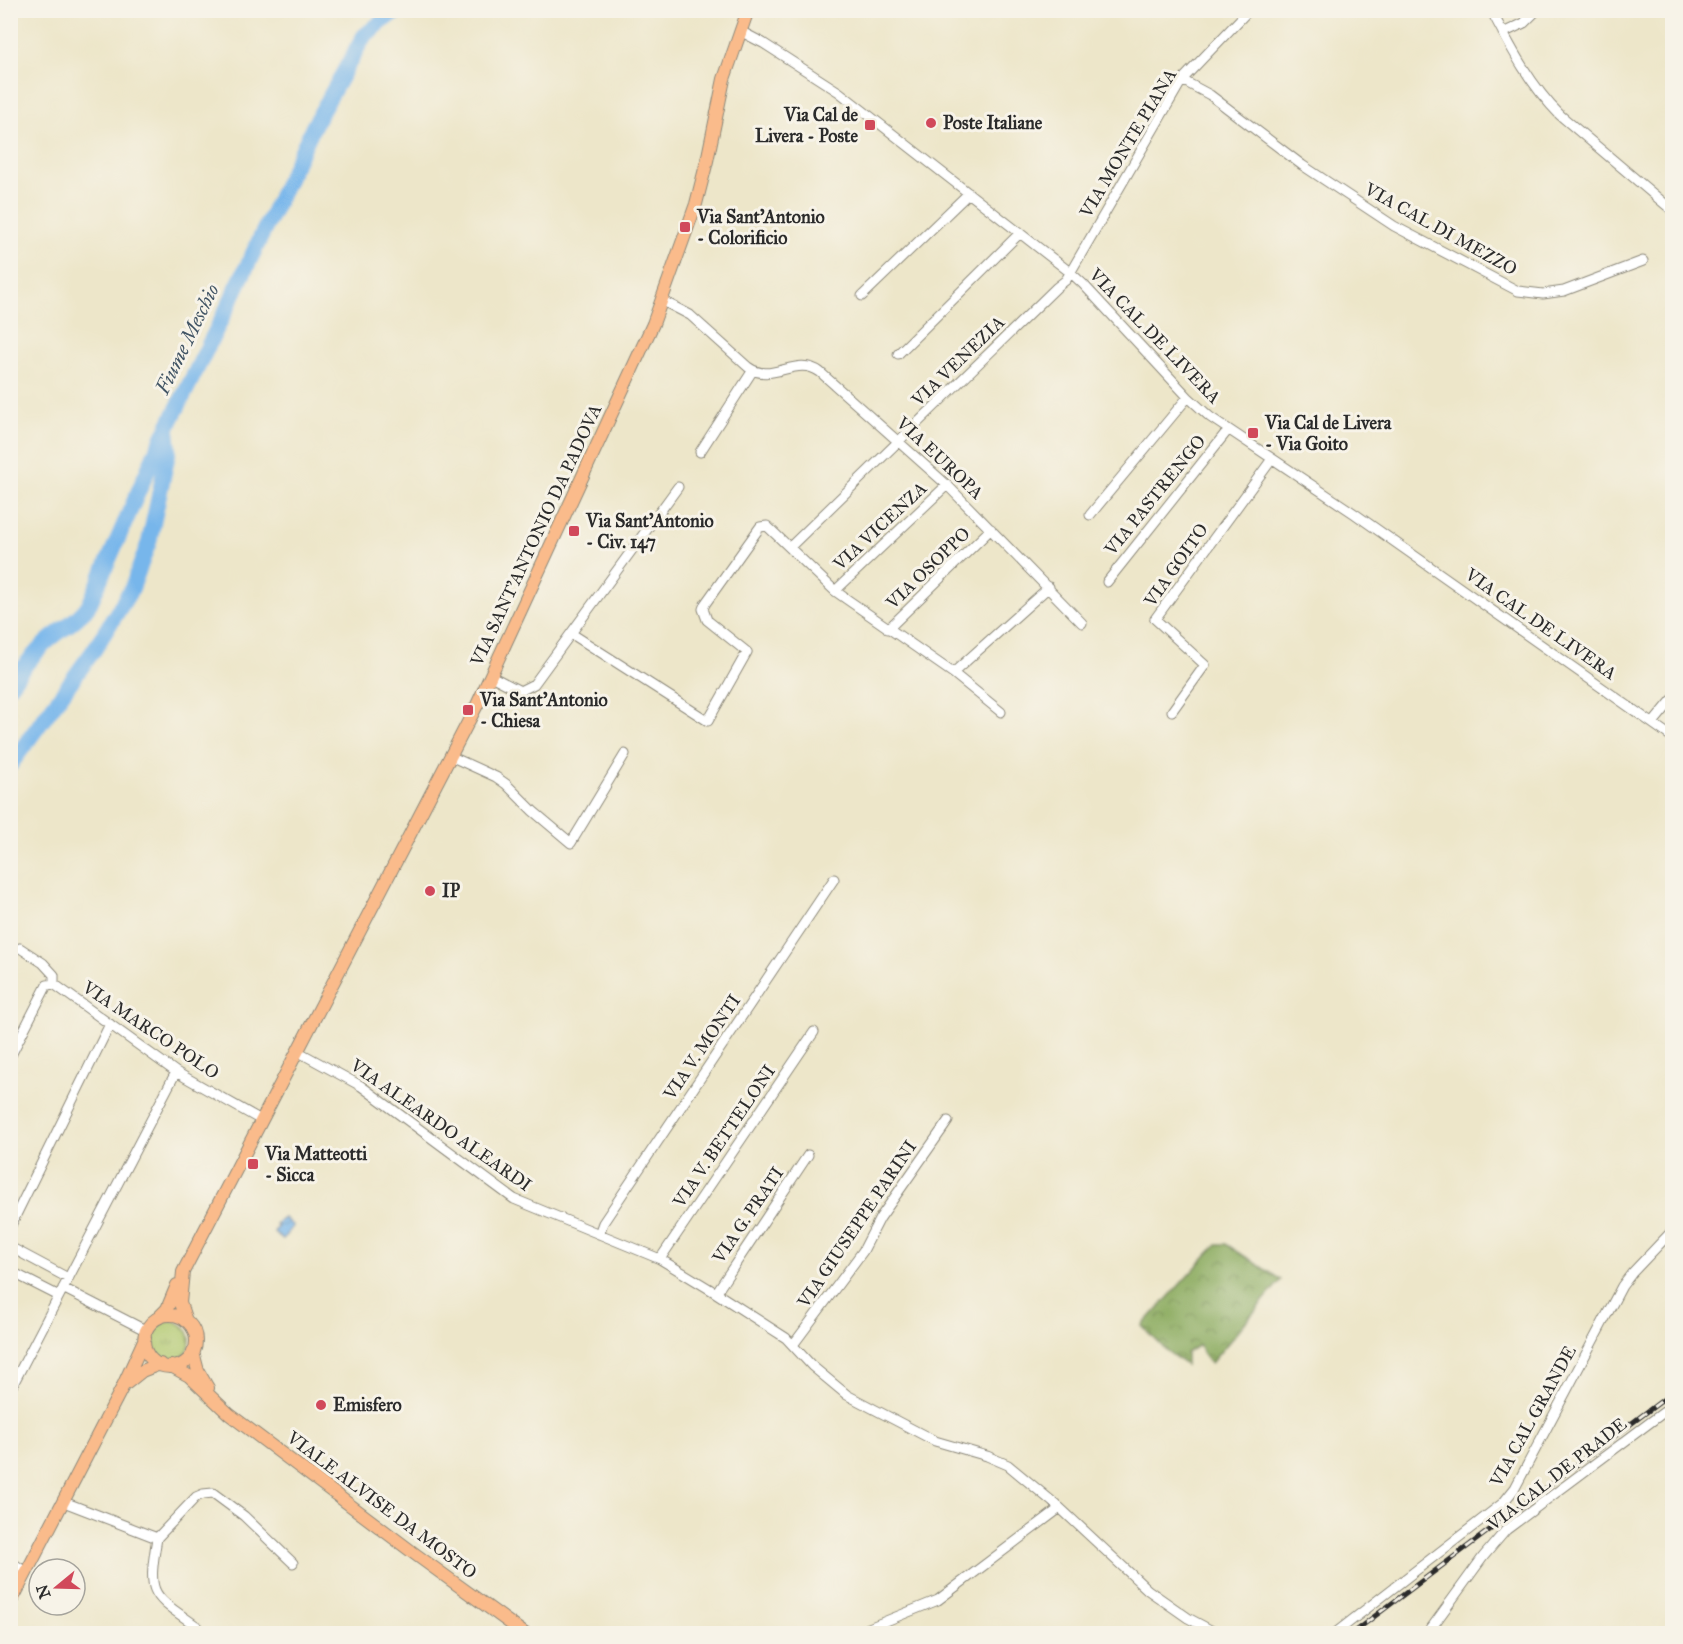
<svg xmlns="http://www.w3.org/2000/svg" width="1683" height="1644" font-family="'IM FELL Great Primer',serif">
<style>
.grass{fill:url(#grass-tufts);stroke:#6e7a4c;stroke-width:1.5}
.forest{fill:url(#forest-crowns);stroke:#5c6c46;stroke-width:1.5}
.water{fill:url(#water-waves);stroke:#51708b;stroke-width:1.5}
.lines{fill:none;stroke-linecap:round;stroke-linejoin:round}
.river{stroke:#77b6eb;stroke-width:16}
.minor-casing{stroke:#8c887a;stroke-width:11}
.major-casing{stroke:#8c887a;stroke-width:14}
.minor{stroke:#fff;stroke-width:9}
.major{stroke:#fabb8b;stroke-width:12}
.rail-casing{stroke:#2b2b2b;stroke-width:5}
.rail{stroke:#f7f3e8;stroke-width:3;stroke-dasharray:9;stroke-linecap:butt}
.poi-dot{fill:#d1495b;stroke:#f7f3e8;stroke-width:2}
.labels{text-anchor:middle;stroke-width:6;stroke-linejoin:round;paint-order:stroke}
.poi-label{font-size:18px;font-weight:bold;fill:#2b2b2b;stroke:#f7f3e8;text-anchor:start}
.street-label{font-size:18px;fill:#2b2b2b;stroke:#f7f3e8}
.water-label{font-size:20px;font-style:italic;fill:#425565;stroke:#f7f3e8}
</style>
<defs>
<pattern id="grass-tufts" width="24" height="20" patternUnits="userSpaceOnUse" patternTransform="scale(1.5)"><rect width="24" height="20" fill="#b0c86d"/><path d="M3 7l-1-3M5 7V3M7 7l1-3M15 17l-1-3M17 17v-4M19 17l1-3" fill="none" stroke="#8fa35a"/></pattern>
<pattern id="forest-crowns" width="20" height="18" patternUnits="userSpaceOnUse" patternTransform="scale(1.5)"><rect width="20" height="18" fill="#8cac60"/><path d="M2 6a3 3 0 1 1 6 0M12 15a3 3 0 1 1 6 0" fill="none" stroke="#738c4f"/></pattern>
<pattern id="water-waves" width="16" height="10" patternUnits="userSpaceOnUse" patternTransform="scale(1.5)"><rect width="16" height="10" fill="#77b6eb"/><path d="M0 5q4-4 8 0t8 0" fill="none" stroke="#6294bf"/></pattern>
</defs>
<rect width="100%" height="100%" fill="#f7f3e8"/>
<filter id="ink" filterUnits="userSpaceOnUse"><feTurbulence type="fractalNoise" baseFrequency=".0167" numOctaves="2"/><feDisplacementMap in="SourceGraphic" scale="12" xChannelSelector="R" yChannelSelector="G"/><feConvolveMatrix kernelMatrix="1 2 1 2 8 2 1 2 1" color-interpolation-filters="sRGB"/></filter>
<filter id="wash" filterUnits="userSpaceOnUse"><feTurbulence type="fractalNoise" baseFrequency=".008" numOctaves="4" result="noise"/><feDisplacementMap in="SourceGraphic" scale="24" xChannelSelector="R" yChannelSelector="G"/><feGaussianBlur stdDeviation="1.35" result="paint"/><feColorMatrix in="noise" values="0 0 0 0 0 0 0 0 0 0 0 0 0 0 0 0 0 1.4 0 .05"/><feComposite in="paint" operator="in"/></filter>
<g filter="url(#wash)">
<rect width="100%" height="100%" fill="#ede6c9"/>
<path class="grass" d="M150 1341a20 20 0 1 1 40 0a20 20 0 1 1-40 0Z"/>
<path class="forest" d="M1217,1244h9l55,36 -70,83 -7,-8 -5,-10 -13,8v12l-19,-14 -25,-25z"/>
<path class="water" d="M284,1218l9,8 -10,13 -9,-7 4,-6 -2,-2z"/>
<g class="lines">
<path class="river" d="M10,685c11,-15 23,-31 38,-44 14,-12 32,-22 42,-38l66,-152 73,-147 85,-179 50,-89 25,-20 13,-6
M10,765l84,-115 38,-62 17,-46 20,-93 -2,-18"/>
</g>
</g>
<g filter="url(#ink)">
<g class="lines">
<defs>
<path id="minor" d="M1491,10c20,38 39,75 69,105l112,95
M740,31l23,12 76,49 232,181 12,11 105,113 22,20 145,97 317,223
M1503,33l21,-10 13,-13
M1182,80l28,15 92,70 92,61 124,65 25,3 21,-3 79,-30
M862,296l107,-103
M663,301l27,14 58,52c24,18 48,-13 72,5l127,113 135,138
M898,354l122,-121
M700,452l53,-82
M1090,515l98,-118
M790,547l267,-260 9,-7 116,-200 67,-70
M1107,582l121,-152
M835,591l112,-106
M888,629l103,-100
M572,634l136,87 39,-69 -40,-32 -4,-11 2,-5 55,-77 7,-1 68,65 118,82 48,39
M953,673l96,-86
M491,676l29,15 14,-7 144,-197
M1172,711l33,-46 -50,-46 117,-160
M1653,723l19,-23
M450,756l46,21 10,7 27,27 38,32 54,-89
M20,948l23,15 11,12v9
M297,1051l64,35 153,113 146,60 56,34 70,45 26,28 35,29 88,46 52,15 21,9 52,43 88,82 40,28 30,16
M10,1057l37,-72 7,-1 122,88 85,48
M10,1227l100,-203
M599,1234l4,-11 231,-344
M10,1247l58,31
M660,1259l154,-227
M10,1271l49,25
M63,1288l84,43
M716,1293l92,-138
M793,1345l70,-94 17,-33 68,-97
M10,1390l166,-318
M64,1502l93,36c-10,59 -6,56 41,89
M157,1538l39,-41 7,-3 10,-1 31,23 49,47
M10,1561l17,12
M854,1634l84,-34 122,-92
M1334,1634l169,-131 12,-15 107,-202 10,-13 40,-42
M1427,1634l56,-77 23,-27 166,-124"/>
<path id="major" d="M144 1341a26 26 0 1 1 52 0a26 26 0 1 1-52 0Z
M159,1317l8,-8 10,-24
M186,1321l-6,-18 3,-31 294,-567 176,-381 43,-120 11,-43 17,-82 24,-69
M193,1352l5,19 10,17
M171,1366l18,10 40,38 186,140 110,80
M127,1383l15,-12 18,-7
M10,1604l112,-216 23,-50"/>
</defs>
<use href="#minor" class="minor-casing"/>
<use href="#major" class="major-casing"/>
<use href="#minor" class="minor"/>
<use href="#major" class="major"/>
<defs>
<path id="rail" d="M1351,1634l321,-241"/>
</defs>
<use href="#rail" class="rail-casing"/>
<use href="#rail" class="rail"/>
</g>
</g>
<g class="poi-dot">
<circle cx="931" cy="123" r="6"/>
<rect x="864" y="119" width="12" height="12" rx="3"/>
<rect x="679" y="221" width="12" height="12" rx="3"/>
<rect x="1247" y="427" width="12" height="12" rx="3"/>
<rect x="568" y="525" width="12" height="12" rx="3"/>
<rect x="462" y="704" width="12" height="12" rx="3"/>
<circle cx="430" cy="891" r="6"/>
<rect x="247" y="1158" width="12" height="12" rx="3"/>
<circle cx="321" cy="1405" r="6"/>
</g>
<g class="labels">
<g class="poi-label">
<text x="858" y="121" text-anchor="end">Via Cal de<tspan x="858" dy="21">Livera - Poste</tspan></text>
<text x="943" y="129">Poste Italiane</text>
<text x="697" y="223">Via Sant'Antonio<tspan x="697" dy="21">- Colorificio</tspan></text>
<text x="1265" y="429">Via Cal de Livera<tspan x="1265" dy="21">- Via Goito</tspan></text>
<text x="586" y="527">Via Sant'Antonio<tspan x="586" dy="21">- Civ. 147</tspan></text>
<text x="480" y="706">Via Sant'Antonio<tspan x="480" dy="21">- Chiesa</tspan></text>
<text x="442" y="897">IP</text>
<text x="265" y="1160">Via Matteotti<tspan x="265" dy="21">- Sicca</tspan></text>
<text x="333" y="1411">Emisfero</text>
</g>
<g class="street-label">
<text transform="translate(1128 143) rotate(-59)" y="6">VIA MONTE PIANA</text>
<text transform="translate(1441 229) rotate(29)" y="6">VIA CAL DI MEZZO</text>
<text transform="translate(1155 336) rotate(46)" y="6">VIA CAL DE LIVERA</text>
<text transform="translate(958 361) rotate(-44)" y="6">VIA VENEZIA</text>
<text transform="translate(940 458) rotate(43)" y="6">VIA EUROPA</text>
<text transform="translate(1155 495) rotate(-51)" y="6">VIA PASTRENGO</text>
<text transform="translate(880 526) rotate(-43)" y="6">VIA VICENZA</text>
<text transform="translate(536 535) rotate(-65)" y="6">VIA SANT'ANTONIO DA PADOVA</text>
<text transform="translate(1176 565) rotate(-55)" y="6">VIA GOITO</text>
<text transform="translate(928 568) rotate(-44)" y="6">VIA OSOPPO</text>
<text transform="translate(1541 624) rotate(35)" y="6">VIA CAL DE LIVERA</text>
<text transform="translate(151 1030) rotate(34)" y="6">VIA MARCO POLO</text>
<text transform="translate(702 1047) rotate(-56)" y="6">VIA V. MONTI</text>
<text transform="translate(441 1125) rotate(35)" y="6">VIA ALEARDO ALEARDI</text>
<text transform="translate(724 1136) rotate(-56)" y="6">VIA V. BETTELONI</text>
<text transform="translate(748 1215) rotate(-56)" y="6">VIA G. PRATI</text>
<text transform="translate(857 1224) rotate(-56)" y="6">VIA GIUSEPPE PARINI</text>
<text transform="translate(1533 1416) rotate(-61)" y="6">VIA CAL GRANDE</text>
<text transform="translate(1557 1474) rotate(-38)" y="6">VIA CAL DE PRADE</text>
<text transform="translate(382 1505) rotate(37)" y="6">VIALE ALVISE DA MOSTO</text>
</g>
<g class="water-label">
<text transform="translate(187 339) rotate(-64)" y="7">Fiume Meschio</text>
</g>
</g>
<rect width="1683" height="1644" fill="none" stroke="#f7f3e8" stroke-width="36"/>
<g transform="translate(57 1587) rotate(251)"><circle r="28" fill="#f7f3e8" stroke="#a5a39c" stroke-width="1.5"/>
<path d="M0-4.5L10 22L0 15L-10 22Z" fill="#d1495b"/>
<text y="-9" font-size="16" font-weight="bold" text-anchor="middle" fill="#2b2b2b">N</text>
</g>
</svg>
